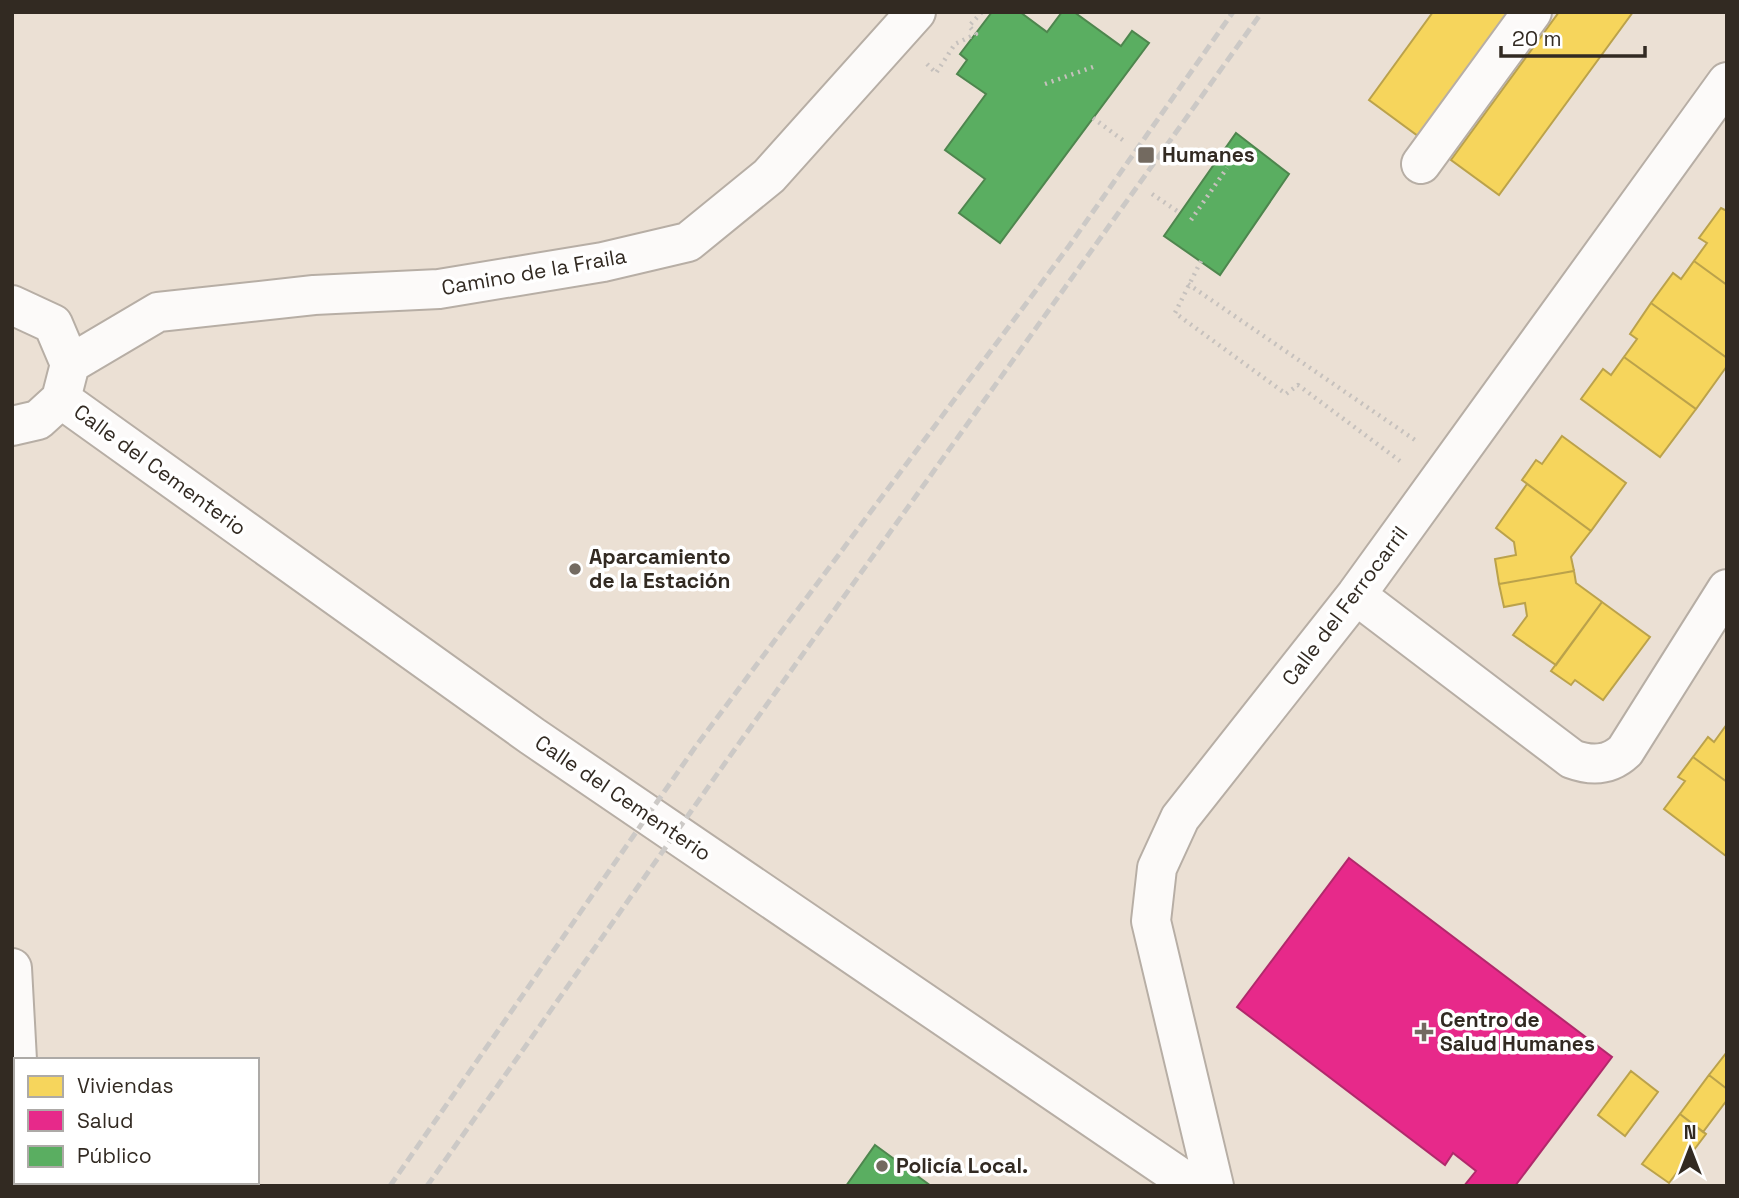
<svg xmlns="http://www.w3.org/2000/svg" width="1739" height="1198" font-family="'Space Grotesk',sans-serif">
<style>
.homes{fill:#f6d55c;stroke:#bba24b;stroke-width:2}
.health{fill:#e7298a;stroke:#b1296b;stroke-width:2}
.public{fill:#5aae61;stroke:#4e864e;stroke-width:2}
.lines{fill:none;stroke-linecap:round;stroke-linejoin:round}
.street-casing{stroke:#b7aea5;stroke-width:42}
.path{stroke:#c6c1bd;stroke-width:4.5;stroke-dasharray:2 5;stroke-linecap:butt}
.street{stroke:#fcfaf9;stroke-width:38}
.rail{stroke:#ccc9c6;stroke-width:5;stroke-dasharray:10 5;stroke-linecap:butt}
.poi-dot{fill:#736a60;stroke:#fff;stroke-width:2.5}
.labels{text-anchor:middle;stroke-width:7;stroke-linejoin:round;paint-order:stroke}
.poi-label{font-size:21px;font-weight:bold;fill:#322a22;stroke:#fff;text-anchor:start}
.street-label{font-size:21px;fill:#322a22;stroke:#fff}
</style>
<rect width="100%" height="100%" fill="#ebe0d4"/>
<path class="homes" d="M1433,12h75l-90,124 -49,-36z
M1559,12h74l-134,183 -48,-35z
M1721,208l6,3v74l-33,-24 13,-18 -8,-5z
M1694,261l33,24v73l-76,-55 22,-30 8,6z
M1651,303l76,55v8l-31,43 -72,-52 13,-18 -7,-5z
M1624,357l72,52 -36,48 -79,-58 22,-30 8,6z
M1562,436l64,47 -35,48 -69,-51 14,-20 6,4z
M1527,484l64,47 -20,26 3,14 -75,13 -4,-25 21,-4 -2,-13 -18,-14z
M1574,571l2,12 26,19 -46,63 -43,-30 14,-19 -2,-13 -21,4 -5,-23z
M1602,602l48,35 -47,63 -28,-20 -4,5 -20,-14z
M1727,724v58l-34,-25 15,-20 6,5z
M1693,757l34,25 -1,74 -62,-47 21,-28 -7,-4z
M1727,1052v37l-18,-14z
M1631,1071l27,21 -33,44 -27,-21z
M1709,1075l18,14v11l-24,32 -23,-18z
M1680,1114l26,20 -37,49 -27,-19z"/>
<path class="health" d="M1349,858l263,199 -97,129h-51l12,-15 -5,-4 -18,-14 -8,12 -208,-158z"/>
<path class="public" d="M992,12h28l27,20 15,-20h12l47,34 11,-15 17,12 -149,200 -41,-30 26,-34 -40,-29 41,-56 -29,-20 10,-14 -7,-6z
M1236,133l53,41 -69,101 -56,-39z
M875,1145l56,41h-85z"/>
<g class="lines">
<defs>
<path id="street" d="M1421,164l111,-152
M12,305l41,19 17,40 -9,35 -23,21 -26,6
M70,364l88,-52 156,-17 125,-6 164,-27 85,-20 81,-66 147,-164
M61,399l471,337 661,450
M1356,595l216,164c19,7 37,7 53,-8l102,-162
M12,968l5,92
M23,1182v4
M1214,1186l-63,-265 6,-53 23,-50 176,-223 371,-513"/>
</defs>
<use href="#street" class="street-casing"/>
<path class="path" d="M927,64l9,9 19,-29 21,-10 -7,-8 13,-14
M1045,84l48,-17
M1093,118l31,23
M1152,194l28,19
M1191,220l36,-52
M1201,261l-26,52 111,81 12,-9 102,76
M1188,284l227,156"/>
<use href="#street" class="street"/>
<path class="rail" d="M390,1186l306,-440 373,-500 164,-234
M427,1186l298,-423 537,-751"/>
</g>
<g class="poi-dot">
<rect x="1137" y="146" width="18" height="18" rx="3.5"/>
<circle cx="575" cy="569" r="7"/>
<path d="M1420.5 1021.5h7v7h7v7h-7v7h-7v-7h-7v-7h7z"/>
<circle cx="882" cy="1166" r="7"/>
</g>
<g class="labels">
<g class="poi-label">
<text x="1162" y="162">Humanes</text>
<text x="589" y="564">Aparcamiento<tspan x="589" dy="24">de la Estación</tspan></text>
<text x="1440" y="1027">Centro de<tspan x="1440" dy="24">Salud Humanes</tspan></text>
<text x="896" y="1173">Policía Local.</text>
</g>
<g class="street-label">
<text transform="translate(534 272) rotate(-10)" y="7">Camino de la Fraila</text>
<text transform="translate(160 470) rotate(36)" y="7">Calle del Cementerio</text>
<text transform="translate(1345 606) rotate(-53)" y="7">Calle del Ferrocarril</text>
<text transform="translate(623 798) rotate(34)" y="7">Calle del Cementerio</text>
</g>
</g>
<rect width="1739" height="1198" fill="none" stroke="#322a22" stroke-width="28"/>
<rect x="14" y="1058" width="245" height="126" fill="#ffffff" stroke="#adaaa7" stroke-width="2"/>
<rect x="28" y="1076" width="35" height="21" fill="#f6d55c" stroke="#adaaa7" stroke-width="2"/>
<text x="77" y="1093" font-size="21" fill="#322a22">Viviendas</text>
<rect x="28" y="1110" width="35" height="21" fill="#e7298a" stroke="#adaaa7" stroke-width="2"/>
<text x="77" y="1128" font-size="21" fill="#322a22">Salud</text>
<rect x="28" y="1146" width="35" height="21" fill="#5aae61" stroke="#adaaa7" stroke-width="2"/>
<text x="77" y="1163" font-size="21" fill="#322a22">Público</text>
<g transform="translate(1690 1149)" stroke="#ffffff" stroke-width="5" paint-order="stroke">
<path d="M0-5L12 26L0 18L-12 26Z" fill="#322a22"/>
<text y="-10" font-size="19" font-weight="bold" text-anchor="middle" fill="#322a22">N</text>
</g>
<path d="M1501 46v10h144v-10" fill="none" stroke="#322a22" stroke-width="3.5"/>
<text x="1512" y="46" font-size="21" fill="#322a22" stroke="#ffffff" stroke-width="5" paint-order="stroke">20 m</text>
</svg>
